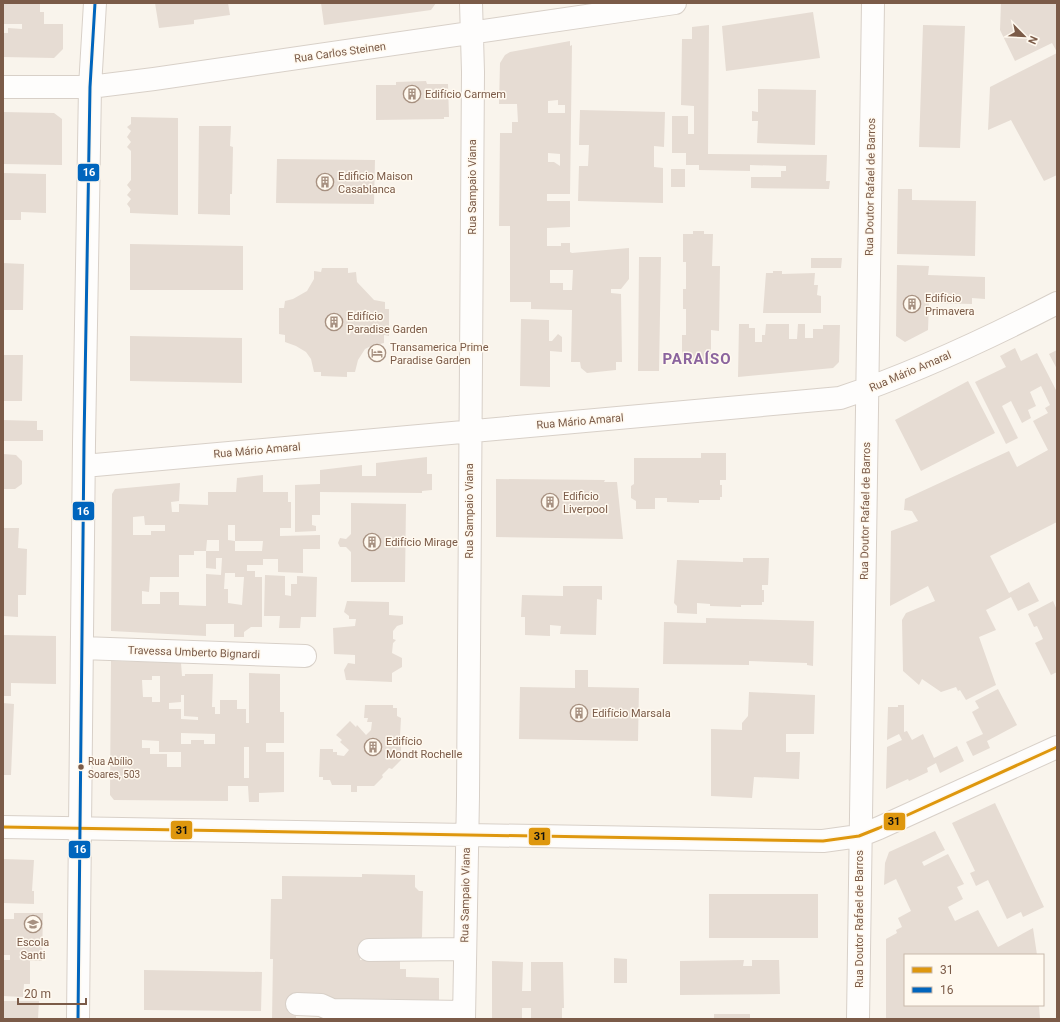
<svg xmlns="http://www.w3.org/2000/svg" width="1060" height="1022" font-family="Roboto,sans-serif">
<style>
.building{fill:#e6dcd3;fill-rule:evenodd}
.lines{fill:none;stroke-linecap:round;stroke-linejoin:round}
.minor-casing{stroke:#d8d0c8;stroke-width:24}
.minor{stroke:#fefdfc;stroke-width:22}
.bus-1-casing{stroke:#fff9ef;stroke-width:6}
.bus-2-casing{stroke:#fff9ef;stroke-width:6}
.bus-1{stroke:#de970e;stroke-width:3}
.bus-2{stroke:#0065bd;stroke-width:3}
.bus-dot{fill:#7b5b48;stroke:#fff9ef;stroke-width:1.5}
.labels{text-anchor:middle;stroke-width:3;stroke-linejoin:round;paint-order:stroke}
.bus-label{font-size:10px;fill:#7b5b48;stroke:#fff9ef;text-anchor:start}
.street-label{font-size:11px;fill:#7b5b48;stroke:#fff9ef}
.poi-label{font-size:11px;fill:#7b5b48;stroke:#fff9ef;text-anchor:start}
.district-label{font-size:15px;font-weight:bold;letter-spacing:1px;fill:#8b649e;stroke:#fff9ef}
.line-badge{stroke:#fff9ef;stroke-width:1.5}
.badge-label{font-size:11px;text-anchor:middle;font-weight:bold;fill:#fff}
.pale-badge-label{font-size:11px;text-anchor:middle;font-weight:bold;fill:#111}
</style>
<rect width="100%" height="100%" fill="#f9f4ec"/>
<path class="building" d="M3,3h37v9h4v12h19v25l-9,9 -51,-1v-24h5v-5l14,1v-5h-19z
M155,3h73l2,12 -36,5v4l-35,4z
M321,3h115l-5,7 -107,15z
M1001,3h56v49l-5,-9 -37,18 -15,-31z
M813,12l7,46 -94,13 -4,-45z
M709,25l-1,129 119,1 -1,26h4l-1,8 -78,-1v-11h30v-6h5v-5l-36,-1v6l-51,-1v-5h-13v-12h-14v-37h16v18h6v-28l-13,-1 1,-66h10v-12z
M923,25l42,1 -5,122 -41,-1z
M570,41v5l2,-1 -2,149h-23v7h23v26l-23,1v18h14v-3h9v9l2,1 57,-5v31l-8,10h-10v4l10,1 1,68h-6v8l-29,3 -6,-5 -1,-6h-9l1,-52 -41,-1v-7h-21v-76h-11l1,-93h12v-11h6l-1,-18h-18l1,-41 5,-8 5,-3zM558,100v5h7v8h-17v-12zM548,153l12,1v12l-6,-4h-6zM550,270h23l-1,20h-9v-7h-13z
M1057,53v122l-13,6 -33,-61 -23,10 2,-43z
M426,81l1,3h21l1,33h-5v2l-68,1v-35h20v-3z
M758,89l58,1 -1,55 -58,-2 1,-22h-6v-10l6,1z
M580,110l85,2 -1,35 -10,-1v21l9,1v35l-85,-2 1,-35h9l1,-21h-10z
M3,112l51,1 8,6v46l-59,-1z
M131,117l47,1v97l-48,-2v-5l-3,-4 4,-5 -4,-4 4,-5 -4,-5 4,-5v-29l-4,-4 4,-5 -4,-5 4,-6 -4,-4 4,-3z
M199,126h32l-1,20 3,1 -1,47h-2v21l-32,-1z
M277,159l98,1 -1,44 -98,-1z
M671,169h14v18h-14z
M3,173l43,1v39l-25,-1v8h-18z
M898,189h14v11l64,1 -1,55 -78,-2z
M693,231h11v3h9l-1,32h8l-1,65 -8,-1v32h-9v2l-20,-3v-26h4v-26h-3v-20h3v-27h-3v-28h10z
M130,244l113,2v44h-113z
M639,257h22l-2,114h-21z
M811,258h31l-1,10h-30z
M3,263l21,1 -1,46h-20z
M897,265l32,1 -1,9 57,2v22l-13,-1v6l-43,-1 -1,27 -23,12 -9,-6z
M322,268h26v5l8,-1 1,10 17,18 11,2v7h4v27l-5,-1v8l-13,3 -6,3 -7,11 -3,12h-8v5l-26,-1v-4h-7l-3,-13 -5,-7 -10,-6 -11,-4v-7l-6,-1v-26h5l1,-7 8,-2 14,-8 7,-12v-8l7,1z
M773,271h9v3l33,-1 -1,12h4l-1,10 4,1v17h-58l3,-40h7z
M521,319l28,1v21h3l6,-7 4,3v15l-12,-1v36l-30,-1z
M739,324h10v4h6v14h7v-7h3l1,-11h23v15h8l1,-15h7v14h8v-9h10v-4h17l-1,37 -6,6 -95,9z
M130,336l112,2v45l-112,-2z
M1015,348l6,13 16,-8 20,39v130l-67,34 19,37 20,-11 10,19 -21,10 -7,-14 -25,13 10,20 -17,7 17,48 -30,15 -6,-10 -2,1 -2,-4 -15,5 -19,-13 -3,6 -16,-14 -1,-51 4,-7 29,-12 -7,-15 -38,20 1,-75 27,-10 -6,-10 -8,-1 1,-11 104,-48 8,16 31,-17 -15,-29 15,-8 -3,-5 5,-3 -9,-19 -11,6 6,14 -8,4 3,8 -9,5 -11,-22 -9,5 16,32 -12,6 -31,-62 31,-15 -6,-11z
M1057,350v19l-8,-15z
M3,355h20l-1,46h-19z
M968,381l27,52 -74,38 -26,-51z
M3,420l34,1v9h6v11h-40z
M701,453h25v27h-6v5h2v12h-2v3h-21v3l-32,-1v-4h-12v11h-19v-8l-5,-3v-12l3,-2v-26h67z
M3,454l13,1 6,6v23l-7,5h-12z
M427,457v17h5v16l-10,1v2l-102,-1v23h-8v10l4,1v5l-21,1v-47l25,-1v-14l42,-5v11h14v-13z
M263,475v17h25v10h3v26h-11v8l40,-1v14h-17v24l-25,-1v-13h-15v6h-16v6h8v6h7v50h-11l-7,5v5h-10v-13h-28v12l-95,-5 1,-137 3,-5 65,-6 -1,18 -8,1 1,10h7v-8l29,1v-13h28l1,-14zM144,516l1,9h20v6h-14v4h-18v-18zM228,525h7v16h28l-1,10h-27v-10l-7,-1zM207,540h12v11h-13v17l10,1v-11h6l-1,17 -15,-1v32l-27,-1v-13h-19v12h-18v-13l7,1 1,-15h29v-22h15v-4h12zM225,573h10v4h9l-2,28 -14,-2v-14h-4z
M496,479l109,1 -1,2h13l6,57 -127,-2z
M351,503l55,1 -1,78h-54v-30l-5,-5h-6l-2,-4 2,-5 6,1 5,-5z
M3,528h16l-1,20 9,1 -1,46h-8v22l-15,-1z
M743,558h26l-1,27h-6v5h2v12h-2v3h-21v2l-31,-1v-2l-13,-1v11l-20,-1v-7l-3,-3 3,-43 66,2z
M265,575l20,1v19l6,1v-12h6v-8l20,1 -1,40h-15l-1,11h-21l1,-12h-16z
M563,586h39v14l-5,-1 -1,36 -36,-1 1,-8 -11,-1v11l-25,-1v-18h-4l1,-22 41,1z
M347,601l42,1v13l14,1v8l-6,2 -4,5v8l3,1 -3,3 -1,10 10,5v9l-10,6v9l-46,-2 -2,-10 4,-7 7,1v-9l-21,-1 -1,-26 22,-2 1,-7h-7v-3l-5,-4z
M1053,601l4,9v62l-6,3 -16,-32 8,-4 -6,-13 -3,1 -6,-13z
M706,618l108,3 -1,45 -6,-1v-2l-58,-2v4l-86,-1 1,-42 42,1z
M3,635l53,1v48l-45,-1v13h-8z
M111,661l70,2 1,13h3v-2h28l-1,33h3v7h5v-14h17v9h9v14h3v-50l31,1v38h4v31h-18v9h18v40l-25,1v9h-10l-1,-16h-20v15l-114,-1 -4,-5zM152,676h8v26h-8v-5h-9l-1,-17h10zM181,695h3v21l14,1v3l-17,-1v-10h-12v-6l12,-1zM181,733l34,1v10h-11v-4h-13v4h-10zM142,740l17,1v11h22v15h-14v-13h-17v-6h-8zM244,747h5v31h-5z
M575,670h13v17l51,1 -1,53 -119,-2 1,-52 55,1z
M998,689l19,36 -30,16 3,7 -17,8 -7,-14 17,-8 -11,-22 7,-4 -4,-7z
M749,692l66,3 -1,39h-28v18h14l-1,27 -45,-2 -2,21 -41,-2v-67l31,1v-7l6,-7z
M3,703l11,1 -3,71h-8z
M365,705h28v3h4v8l4,2 -1,19h6l-1,8h-4v15l-9,9 -3,-1 -7,7 1,2 -9,9h-17v6h-6v-7h-19l-2,-5h-7v-3h-4l1,-28h13v3h4v3l7,1 5,-6 -9,-8 2,-2 -6,-5 14,-14 6,6 1,-2 9,10 5,-5 1,-8h-5l1,-4h-4z
M898,705h6v27l3,-1 5,9 11,-6 11,24 23,-12 7,15 -24,12 -4,-10 -9,5 1,4 -19,9 -1,-2 -22,10 1,-42 15,-7 -3,-6 -12,6 1,-33h10z
M995,803l49,104 -21,10 -2,-5 -14,7 -19,-39 -12,6 -6,-13 5,-2 -23,-48z
M935,831l10,19 -23,12 2,4 24,-12 16,30 -7,3 6,12 -15,8 7,14 23,-11 20,37 35,-19 4,27h-132v50h134l1,14h-154v-80l11,-6 -1,-3 6,-3 -4,-9 13,-7 -15,-32 -12,6 1,-22 4,-11z
M3,859l31,1 -2,31h2v13l-31,-1z
M362,874l53,1v12l4,4h4l-1,46 -6,6 -55,-1 -1,18h40v9h6v8l33,1v38l-59,3h-57l1,-5h-28v5h-24l1,-60h-3l1,-60h11v-23l80,1z
M709,894h109v44h-109z
M14,913h29l-1,48h-12v23h-6l-1,13 -20,-1v-36h7v-5h-7v-36h11z
M614,958l13,1v24h-13z
M744,960l-1,6h9v-6h27l1,34 -100,1v-34z
M492,961l31,1 -1,29h9v-29h32l1,46h-2v11h-31v-11h-9v11h-30z
M144,970l118,2 -1,39 -117,-1z
M3,1001h36l-1,18h-35z
M714,1014h36v5h-36z"/>
<g class="lines">
<defs>
<path id="minor" d="M3,87h87l64,-8 521,-76
M84,466l756,-68c75,-25 147,-59 217,-95
M82,648l223,8
M3,827l820,14 36,-5 20,-8 178,-81
M369,950l95,-1
M297,1004l24,1 11,5 132,2
M78,1019l6,-576 6,-356 5,-84
M464,1019l4,-223 5,-724 -2,-69
M858,1019l15,-1016"/>
</defs>
<use href="#minor" class="minor-casing"/>
<use href="#minor" class="minor"/>
<defs>
<path id="bus-1" d="M3,827l820,14 36,-5 20,-8 178,-81"/>
<path id="bus-2" d="M78,1019l6,-576 6,-356 5,-84"/>
</defs>
<use href="#bus-1" class="bus-1-casing"/>
<use href="#bus-2" class="bus-2-casing"/>
<use href="#bus-1" class="bus-1"/>
<use href="#bus-2" class="bus-2"/>
</g>
<defs>
<symbol id="building-ring" viewBox="-11 -11 22 22"><circle r="9.5" fill="#fff9ef" stroke="#a79181" stroke-width="1.5"/><path d="M-4-6H4V6H1V3H-1V6H-4ZM-2.5-4.3h1.7v1.8h-1.7ZM.8-4.3h1.7v1.8H.8ZM-2.5-1h1.7V.8h-1.7ZM.8-1h1.7V.8H.8Z" fill="#a79181"/></symbol>
<symbol id="hotel-ring" viewBox="-11 -11 22 22"><circle r="9.5" fill="#fff9ef" stroke="#a79181" stroke-width="1.5"/><path d="M-6-4.5h1.5V1H6V5H4.5V3h-9V5H-6ZM-4 0a1.8 1.8 0 1 1 3.6 0ZM.5 0V-2.5h3Q6-2.5 6 0Z" fill="#a79181"/></symbol>
<symbol id="school-ring" viewBox="-11 -11 22 22"><circle r="9.5" fill="#fff9ef" stroke="#a79181" stroke-width="1.5"/><path d="M0-5L7-2L0 1L-7-2ZM-4 1L0 2.5L4 1V4Q0 6-4 4Z" fill="#a79181"/></symbol>
</defs>
<g fill-rule="evenodd">
<use href="#building-ring" x="402" y="84" width="20" height="20"/>
<use href="#building-ring" x="315" y="172" width="20" height="20"/>
<use href="#building-ring" x="902" y="294" width="20" height="20"/>
<use href="#building-ring" x="324" y="312" width="20" height="20"/>
<use href="#hotel-ring" x="367" y="343" width="20" height="20"/>
<use href="#building-ring" x="540" y="492" width="20" height="20"/>
<use href="#building-ring" x="362" y="532" width="20" height="20"/>
<use href="#building-ring" x="569" y="703" width="20" height="20"/>
<use href="#building-ring" x="363" y="737" width="20" height="20"/>
<use href="#school-ring" x="23" y="914" width="20" height="20"/>
</g>
<circle class="bus-dot" cx="81" cy="767" r="3.5"/>
<g class="labels">
<g class="bus-label">
<text x="88" y="765">Rua Abílio<tspan x="88" dy="13">Soares, 503</tspan></text>
</g>
<g class="street-label">
<text transform="translate(340 52) rotate(-8)" y="4">Rua Carlos Steinen</text>
<text transform="translate(472 187) rotate(-90)" y="4">Rua Sampaio Viana</text>
<text transform="translate(870 187) rotate(-89)" y="4">Rua Doutor Rafael de Barros</text>
<text transform="translate(910 371) rotate(-23)" y="4">Rua Mário Amaral</text>
<text transform="translate(580 421) rotate(-5)" y="4">Rua Mário Amaral</text>
<text transform="translate(257 450) rotate(-5)" y="4">Rua Mário Amaral</text>
<text transform="translate(469 511) rotate(-90)" y="4">Rua Sampaio Viana</text>
<text transform="translate(865 511) rotate(-89)" y="4">Rua Doutor Rafael de Barros</text>
<text transform="translate(194 652) rotate(2)" y="4">Travessa Umberto Bignardi</text>
<text transform="translate(465 895) rotate(-89)" y="4">Rua Sampaio Viana</text>
<text transform="translate(859 919) rotate(-90)" y="4">Rua Doutor Rafael de Barros</text>
</g>
<g class="poi-label">
<text x="425" y="98">Edifício Carmem</text>
<text x="338" y="180">Edificio Maison<tspan x="338" dy="13">Casablanca</tspan></text>
<text x="925" y="302">Edifício<tspan x="925" dy="13">Primavera</tspan></text>
<text x="347" y="320">Edifício<tspan x="347" dy="13">Paradise Garden</tspan></text>
<text x="390" y="351">Transamerica Prime<tspan x="390" dy="13">Paradise Garden</tspan></text>
<text x="563" y="500">Edificio<tspan x="563" dy="13">Liverpool</tspan></text>
<text x="385" y="546">Edifício Mirage</text>
<text x="592" y="717">Edifício Marsala</text>
<text x="386" y="745">Edifício<tspan x="386" dy="13">Mondt Rochelle</tspan></text>
<text x="33" y="946" text-anchor="middle">Escola<tspan x="33" dy="13">Santi</tspan></text>
</g>
<g class="district-label">
<text x="697" y="364">PARAÍSO</text>
</g>
</g>
<g class="line-badge">
<rect x="77" y="163" width="23" height="19" rx="4" fill="#0065bd"/>
<rect x="72" y="501" width="23" height="20" rx="4" fill="#0065bd"/>
<rect x="883" y="812" width="23" height="19" rx="4" fill="#de970e"/>
<rect x="170" y="820" width="23" height="20" rx="4" fill="#de970e"/>
<rect x="528" y="827" width="23" height="19" rx="4" fill="#de970e"/>
<rect x="68" y="840" width="23" height="19" rx="4" fill="#0065bd"/>
</g>
<g class="badge-label">
<text x="89" y="176">16</text>
<text x="83" y="515">16</text>
<text x="80" y="853">16</text>
</g>
<g class="pale-badge-label">
<text x="894" y="825">31</text>
<text x="182" y="834">31</text>
<text x="540" y="840">31</text>
</g>
<rect width="1060" height="1022" fill="none" stroke="#7b5b48" stroke-width="8"/>
<rect x="904" y="954" width="140" height="52" fill="#fff9ef" stroke="#cabaac"/>
<rect x="912" y="967" width="20" height="6" fill="#de970e" stroke="#cabaac"/>
<text x="940" y="974" font-size="12" fill="#7b5b48">31</text>
<rect x="912" y="987" width="20" height="6" fill="#0065bd" stroke="#cabaac"/>
<text x="940" y="994" font-size="12" fill="#7b5b48">16</text>
<g transform="translate(1024 36) rotate(114)" stroke="#fff9ef" stroke-width="3" paint-order="stroke">
<path d="M0-3L7 15L0 10L-7 15Z" fill="#7b5b48"/>
<text y="-6" font-size="11" font-weight="bold" text-anchor="middle" fill="#7b5b48">N</text>
</g>
<path d="M18 998v6h68v-6" fill="none" stroke="#7b5b48" stroke-width="2"/>
<text x="24" y="998" font-size="12" fill="#7b5b48" stroke="#fff9ef" stroke-width="3" paint-order="stroke">20 m</text>
</svg>
